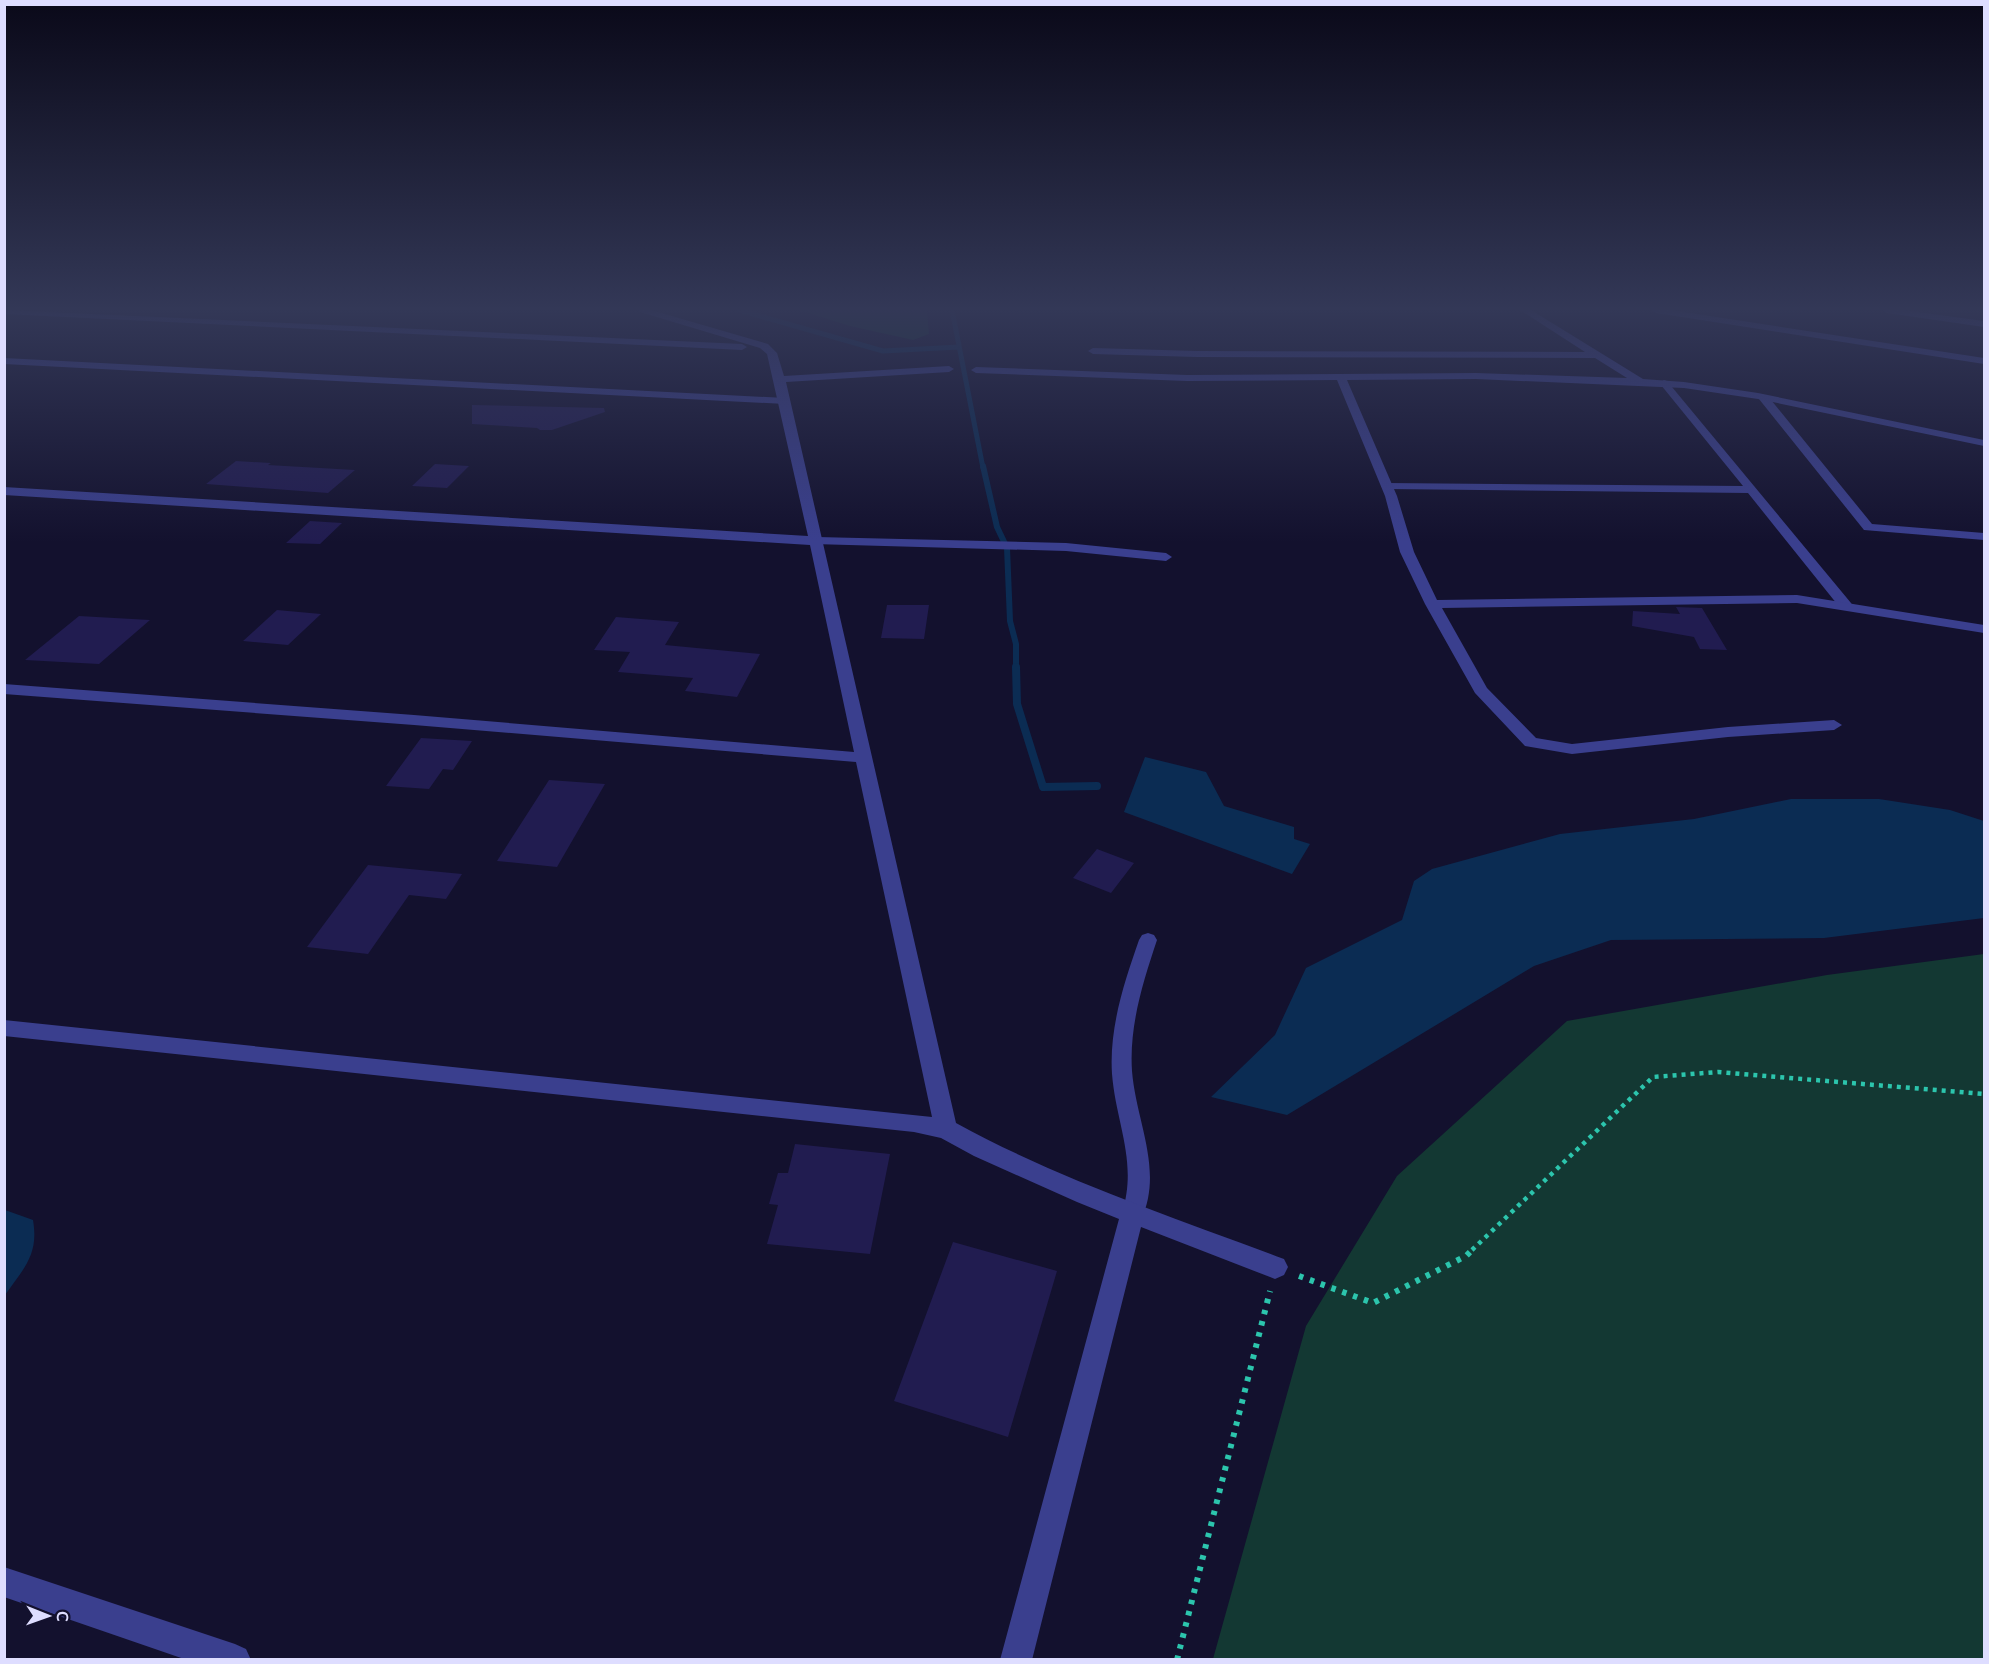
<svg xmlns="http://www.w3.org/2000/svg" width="1989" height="1664" font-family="'Nunito Sans',sans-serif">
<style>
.green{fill:#133833}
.water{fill:#0b2c53}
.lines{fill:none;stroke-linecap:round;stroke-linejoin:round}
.stream-far2{stroke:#0b2c53;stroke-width:5}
.stream-far1{stroke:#0b2c53;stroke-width:6}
.stream{stroke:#0b2c53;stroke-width:8}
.building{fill:#211c50}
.path-far1{stroke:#2cc5ad;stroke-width:4.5;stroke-dasharray:4 5;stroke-linecap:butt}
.path{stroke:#2cc5ad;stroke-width:6;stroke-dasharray:4.5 7;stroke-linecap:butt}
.lane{fill:#3a3f8e;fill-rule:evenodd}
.street{fill:#3a3f8e;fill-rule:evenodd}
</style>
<rect width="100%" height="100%" fill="#13112e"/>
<path class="green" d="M799,310h128l2,24 -16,6 -63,-14z
M1984,954v705h-771l93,-333 91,-150 170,-155 260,-46z"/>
<path class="water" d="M1145,757l61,15 18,34 70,21v12l16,5 -18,30 -168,-62z
M1791,799h88l71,11 34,11v97l-160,20 -213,2 -77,26 -247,149 -76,-18 64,-62 31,-67 96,-48 12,-39 18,-12 128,-35 134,-15z
M5,1210l28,10c6,35 -9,48 -28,75z"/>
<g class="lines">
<path class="stream-far2" d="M739,310l144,41 76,-4
M952,310l31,158"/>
<path class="stream-far1" d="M983,466l14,61 10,21 3,73 6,23v25"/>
<path class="stream" d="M1016,667l1,37 26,83 54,-1"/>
</g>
<path class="building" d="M472,405l132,3 1,4 -53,18h-12l-3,-2 -65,-4z
M236,461l35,2 -3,2 87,5 -27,23 -122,-9z
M435,464l34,2 -22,22 -35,-2z
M310,521l32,2 -22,21 -34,-1z
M887,605h42l-5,34 -43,-1z
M1676,607l26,1 25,42 -27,-1 -6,-12 -62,-11 1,-15 47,3z
M277,610l44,4 -33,31 -45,-4z
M79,616l71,4 -51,44 -74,-4z
M616,617l63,5 -14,23 95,9 -23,43 -52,-6 8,-13 -75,-6 12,-20 -36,-2z
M421,738l51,3 -19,29 -10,-1 -14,20 -43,-3z
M549,780l56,4 -48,83 -60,-6z
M1097,849l37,14 -23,30 -38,-15z
M368,865l94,9 -16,25 -37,-4 -41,59 -61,-7z
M795,1144l95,10 -20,100 -103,-10 11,-39 -9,-1 9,-31h10z
M953,1242l104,29 -49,166 -114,-36z"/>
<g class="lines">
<path class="path-far1" d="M1472,1250l181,-173 65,-5 266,22"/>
<path class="path" d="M1299,1276l74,27 93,-47 8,-8
M1177,1660l93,-369"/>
<path class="lane" d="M4,358l781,40 5,3 -5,3 -781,-40z
M1664,380l3,1 184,222 2,3 -2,3h-10l-93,-116 -361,-4 -6,-3 6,-3 356,3 -82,-101 -2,-2z
M1759,395h8l105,129 112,9v7l-120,-10 -105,-131z
M817,537l249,6 100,10 6,4 -6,4 -100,-10 -253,-7v-6z
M1148,933l6,2 3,5c-14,42 -28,86 -25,131 4,51 32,99 9,149l-8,3 -8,-3 -3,-7c16,-51 -6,-89 -10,-139 -3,-46 12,-91 27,-134l3,-5z"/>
<path class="street" d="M4,310l738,34 5,3 -5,3 -738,-36z
M639,310h12l117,34 9,9 7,23 165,-10 5,3 -5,3 -163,10 170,741c104,57 217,94 328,136l4,8 -4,8 -9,4 -134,-52 -109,433h-32l119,-441 -42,-17 -103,-46 -33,-18 -27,-6 -910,-96v-16l928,97 -76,-355 -442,-37 -410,-31v-10l410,31 440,37 -44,-207 -806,-50v-8l804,49 -41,-182 -7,-6 -120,-36z
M1520,310h11l112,69 41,3 74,11 226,47v6l-226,-47 -74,-11 -208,-9 -129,1 50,116 17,56 23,48 360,-5 187,30v8l-187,-30 -355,5 45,80 49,50 36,6 156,-17 106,-7 8,5 -8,5 -106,7 -156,17 -47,-8 -50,-53 -50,-89 -25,-52 -15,-56 -48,-116 -150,1 -211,-8 -5,-3 5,-3 211,8 289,-2 151,5 -32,-20 -398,-1 -104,-3 -5,-3 5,-3 104,3 388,1z
M1651,310h20l313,48v6l-328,-51z
M1882,310h21l81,11v6l-97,-14z
M4,1567l231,77 11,5 5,11h-64l-183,-63z"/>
</g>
<linearGradient id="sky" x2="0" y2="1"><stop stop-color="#0a0919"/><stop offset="0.57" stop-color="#333857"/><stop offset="1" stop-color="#333857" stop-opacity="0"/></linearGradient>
<rect width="1989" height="542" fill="url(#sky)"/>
<rect width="1989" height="1664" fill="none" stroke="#deddff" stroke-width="12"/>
<g transform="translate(48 1616) rotate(91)" stroke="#13112e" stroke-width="4.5" paint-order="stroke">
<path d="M0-4.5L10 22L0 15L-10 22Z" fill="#deddff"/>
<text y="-9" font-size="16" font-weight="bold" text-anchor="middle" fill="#deddff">С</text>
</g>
</svg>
